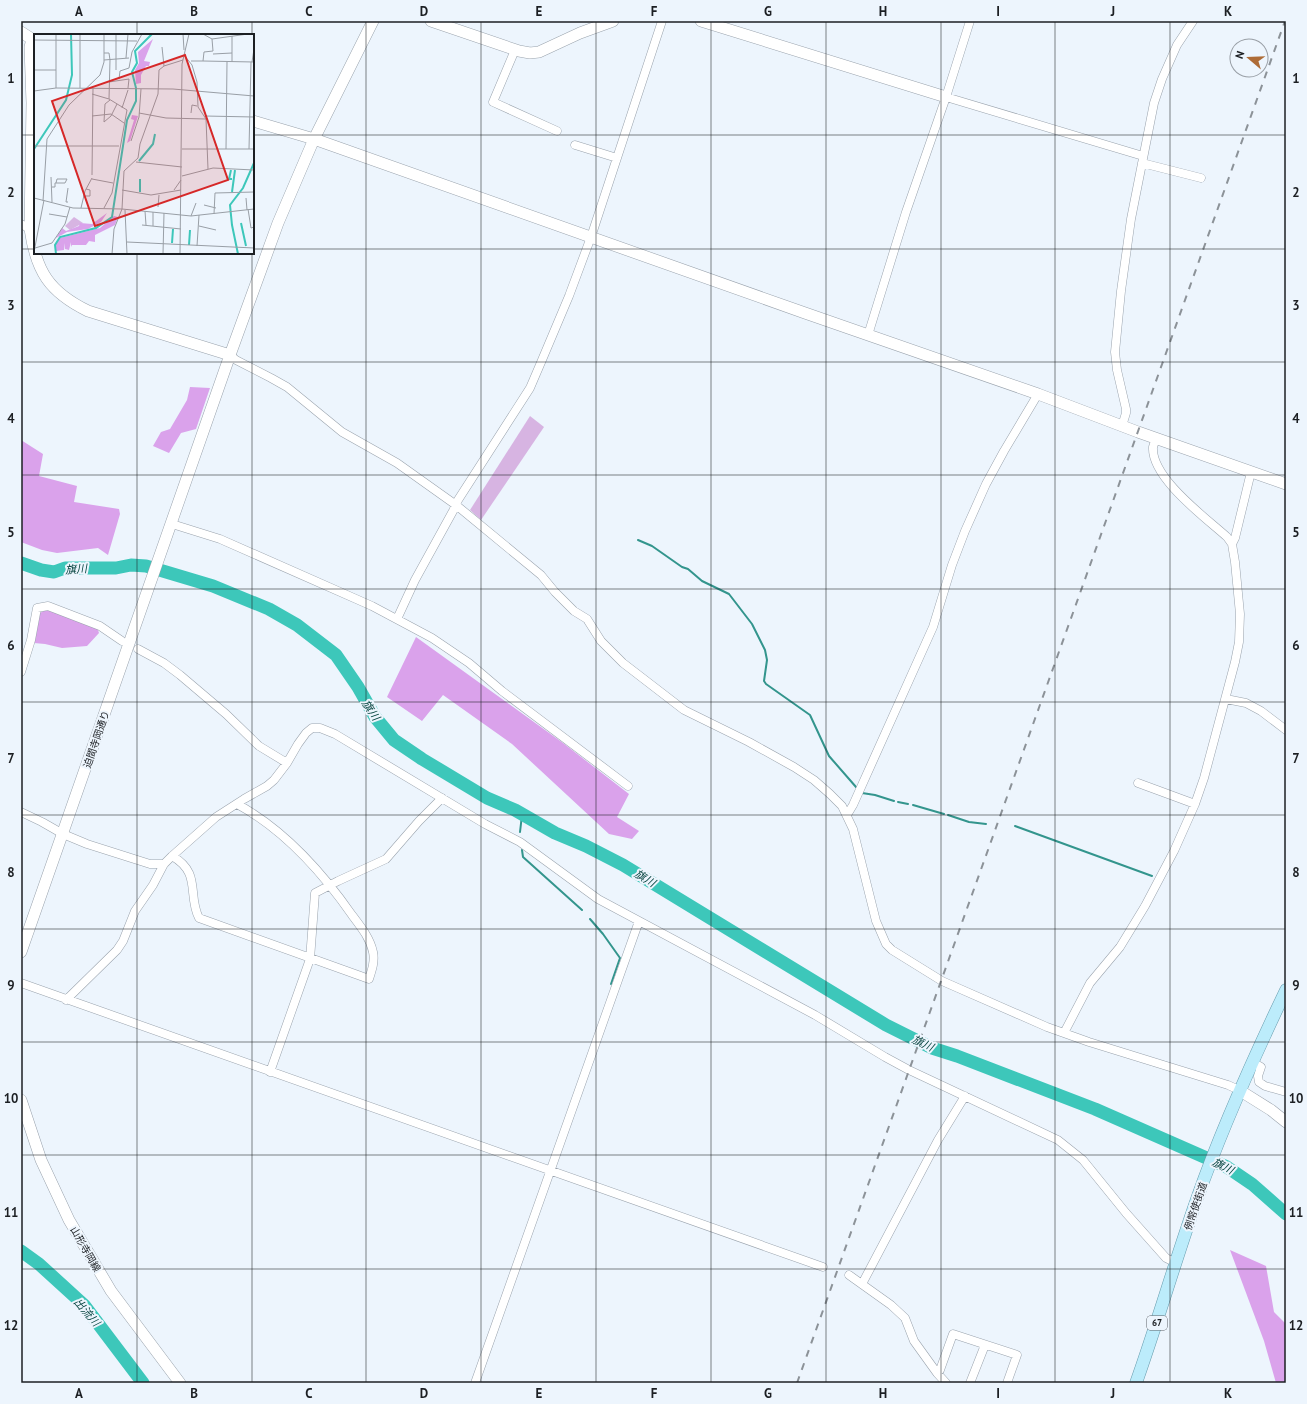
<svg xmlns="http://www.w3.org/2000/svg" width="1307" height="1404" font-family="'PT Sans','Noto Sans JP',sans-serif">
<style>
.green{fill:#d7b4e2}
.forest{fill:#daa2eb}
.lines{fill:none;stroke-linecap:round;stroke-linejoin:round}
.stream{stroke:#33958d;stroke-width:2}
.river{stroke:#3dc7ba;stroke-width:13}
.street-casing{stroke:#9aa3ad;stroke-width:9}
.secondary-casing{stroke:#9aa3ad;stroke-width:12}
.primary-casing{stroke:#679cad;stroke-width:13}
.street{stroke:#fff;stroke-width:8}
.secondary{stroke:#fff;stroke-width:11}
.primary{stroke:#bcecfb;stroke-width:12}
.rail{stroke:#8c9298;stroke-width:2;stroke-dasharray:7 7;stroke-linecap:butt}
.grid{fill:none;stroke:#1c1f23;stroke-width:1;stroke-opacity:0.55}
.labels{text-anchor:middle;stroke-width:4;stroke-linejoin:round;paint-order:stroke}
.shield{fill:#edf5fd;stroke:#5b5f64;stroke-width:1}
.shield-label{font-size:9px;font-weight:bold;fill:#1c1f23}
.street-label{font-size:10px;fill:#1c1f23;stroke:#edf5fd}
.water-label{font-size:11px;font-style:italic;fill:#084540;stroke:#edf5fd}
.inset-river{fill:none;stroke:#3dc7ba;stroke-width:2}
.inset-road{fill:none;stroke:#999fa6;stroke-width:1}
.view{fill:#d62828;fill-opacity:0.15;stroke:#d62828;stroke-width:2}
.inset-edge{fill:none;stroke:#1c1f23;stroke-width:2}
.neatline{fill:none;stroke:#1c1f23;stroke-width:1.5}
.grid-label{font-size:13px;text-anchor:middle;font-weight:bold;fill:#1c1f23}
</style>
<rect width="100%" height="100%" fill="#edf5fd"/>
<path class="green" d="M530,416l14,11 -63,93 -11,-10z"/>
<path class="forest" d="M190,387l20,1 -14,41 -15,4 -12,20 -16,-7 8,-14 9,-3 17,-29z
M21,440l22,14 -4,22 38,10 -3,16 45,7 1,5 -12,41 -10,-7 -41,5 -15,-3 -21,-8z
M51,609l46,18 2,6 -12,13 -25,2 -17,-4 -11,-1 6,-30 5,-3z
M416,637l147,106 66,51 -12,23 22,14 -7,8 -23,-5 -97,-90 -69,-49 -21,26 -35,-24z
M1230,1250l36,16 8,46 12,12v59h-10l-12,-42z"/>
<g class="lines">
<path class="stream" d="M638,540l14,6 30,21 6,2 14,12 27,13 23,30 13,26 2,10 -3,21 2,3 44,31 19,41 27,31
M862,793l13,2 19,6
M898,802l10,2
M913,805l31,9
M948,815l21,7 17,2
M1015,826l137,50
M520,832l2,-17
M522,850l1,7 59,53
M590,919l13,15 17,24 -9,26"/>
<path class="river" d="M21,563l20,7 13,2 11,-4h51l15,-3 15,1 67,20 56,23 28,16 39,30 22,32 17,30 19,23 28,19 65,39 28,12 40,23 31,13 37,19 263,160 46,23 25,8 138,53 132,58 25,17 34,30
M21,1251l18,13 45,41 59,78"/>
<defs>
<path id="street" d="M515,50l-22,52 64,29
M946,97l197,59
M575,145l42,13
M1142,163l59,15
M21,224l9,5
M868,335l38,-123 40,-115 24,-76
M230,355l6,5 35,18 16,9 55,45 55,31 59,42 85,70 14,17 19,19 13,8 14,22 22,22 61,47 65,32 45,25 20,13 16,14 12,12 11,23 23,92 10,23 6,6 50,31 105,46 42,15 139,43 11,5
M1122,426l4,-13v-4l-9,-39 -2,-18 6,-61 10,-72 23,-116 8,-24 15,-34 16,-24
M172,524l48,15 152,67 60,32 37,25 33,28 126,95
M1232,544l3,-6 16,-66
M397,619l18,-39 38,-69 5,-11 72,-112 12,-28 27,-64 22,-59 71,-216
M138,649l26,14 16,12 46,39 33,32 28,17
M21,672l10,-32 6,-32 11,-2 52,20 22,15
M1226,699l20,4 15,8 25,19
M1138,783l57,21
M21,812l21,10 21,12 24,10 63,20h14
M847,815l6,-10 80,-178 19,-62 13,-34 21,-47 18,-33 34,-57
M172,856c30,17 15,39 27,62l170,61c3,-9 6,-18 4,-27 -3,-14 -12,-25 -21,-37 -30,-43 -69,-86 -115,-111
M21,983l802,284
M66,1000l51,-50 6,-9 12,-30 18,-26 11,-21 8,-8 44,-39 28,-18 23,-13 7,-6 13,-17 11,-19 8,-11 6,-5h8l15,6 150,90 35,18 78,57 217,116 70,42 24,13 149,70 25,20 43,53 40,45 10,5
M1064,1033l26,-50 30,-36 25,-41 29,-55 21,-47 9,-26 31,-116 4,-20 1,-28 -5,-52 -3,-18 -5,-7c-21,-19 -76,-59 -74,-90 1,-3 2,-6 3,-9
M1252,1062l9,5 -3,9 1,6 6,4 21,6
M270,1072l40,-113 5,-66 23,-12 48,-22 33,-38 23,-23
M849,1275l42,30 14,13 9,23 23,32 9,10
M862,1284l76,-144 27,-44
M937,1373l3,-3 13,-36 64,21 -10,28
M475,1383l164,-462
M970,1383l15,-38"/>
<path id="secondary" d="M431,21l88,30 11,2 9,-1 41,-19 33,-12
M701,21l245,76
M21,32l14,9
M32,39l-2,8 2,56 -2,126c6,42 19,63 58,82l142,44
M253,121l61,18 491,174 233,81 100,38 148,52
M21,952l209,-597 48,-132 36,-84 59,-118
M1239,1090l32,20 15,12
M21,1100l20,60 28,60 42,71 69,92"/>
<path id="primary" d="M1136,1383c22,-62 40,-125 62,-187 25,-71 56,-139 88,-206"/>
</defs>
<use href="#street" class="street-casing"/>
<use href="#secondary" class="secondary-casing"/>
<use href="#primary" class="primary-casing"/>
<use href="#street" class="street"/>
<use href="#secondary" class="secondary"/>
<use href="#primary" class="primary"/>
<path class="rail" d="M797,1383l488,-1362"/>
</g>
<path class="grid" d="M137,21v14M252,21v14M366,21v1362M481,21v1362M596,21v1362M711,21v1362M826,21v1362M941,21v1362M1055,21v1362M1170,21v1362M21,135h14M253,135h1033M21,249h14M253,249h1033M137,253v1130M252,253v1130M21,362h1265M21,475h1265M21,589h1265M21,702h1265M21,815h1265M21,929h1265M21,1042h1265M21,1155h1265M21,1269h1265"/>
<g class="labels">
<rect class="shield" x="1147" y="1316" width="20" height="14" rx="3"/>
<g class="shield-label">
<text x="1157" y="1326">67</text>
</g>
<g class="street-label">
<text transform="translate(96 739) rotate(-71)" y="4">迫間寺岡通り</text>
<text transform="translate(1195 1206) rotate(-71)" y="4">例幣使街道</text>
<text transform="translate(86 1249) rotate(60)" y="4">山形寺岡線</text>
</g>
<g class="water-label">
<text transform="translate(76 569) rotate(-4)" y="4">旗川</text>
<text transform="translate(371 710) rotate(56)" y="4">旗川</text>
<text transform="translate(645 878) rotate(31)" y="4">旗川</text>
<text transform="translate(923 1043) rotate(25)" y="4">旗川</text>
<text transform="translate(1223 1166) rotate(27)" y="4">旗川</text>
<text transform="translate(87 1312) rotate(49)" y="4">出流川</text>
</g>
</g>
<g transform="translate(34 34)">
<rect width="220" height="220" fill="#edf5fd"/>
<path d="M40,183l9,6 -13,7 -5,-4z" fill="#d7b4e2"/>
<path d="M119,5l-9,22 6,1 -1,4h-3l-5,9v8l-5,1 -1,-14 4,-7 -1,-11zM98,81l6,1 -8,25 -3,2 7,-23 -3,-1zM73,179l-6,9 -13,7 -21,3 -11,6 6,-10 4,3 13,-5 1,-3 12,1zM80,182l4,1 -3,8 -20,10v7l-6,-1 -3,4h-14l-1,2v-5l-2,8 -4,-1v-6l-1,7 -8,1v-7l4,-6 40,-10z" fill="#daa2eb"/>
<path class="inset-river" d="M0,115l32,-49 6,-25 -1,-41M105,127l14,-17 2,-10M197,136l-2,9h3M106,158v-13M198,158l3,-22M207,189l5,23M138,209l1,-14M155,211l1,-15M22,220l-1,-9 5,-8 36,-9 16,-11 15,-97 9,-19v-13l-4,-16 5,-9 -2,-12 17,-17M204,220l-6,-29 -2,-20 13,-17 11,-25"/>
<path class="inset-road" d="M149,0l1,16M169,0l9,5 36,-5M0,6l103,1M128,13l2,19M70,19h5l1,7 -1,39M179,20l19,-1M150,21l8,10 5,17 1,25 8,12 2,50M92,24l2,-24M70,26l25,-2M157,27h12l1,-9 9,-1 -1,-12M169,27l51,1M198,28v-26M218,28l2,-13M0,36h22M82,36v-36M85,45l1,-8 9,-3 3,-16 10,-18M75,48l20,-3 -1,9M22,54v-54M46,54v-54M0,57l22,-3 117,1 81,7M58,60l17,5 18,11 -15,83 -8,15M76,66l-5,4 -1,18 7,-6 6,-12M88,74l6,-18M105,79l27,5 40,1M157,79l1,-8 5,1M58,82l19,-2 13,9M171,82l49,1M97,107l8,-24 2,-28M0,112h85M148,115h72M192,115l1,-87M215,115l2,-87M102,128l46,5M58,141l1,-87M148,142l31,-8 41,2M17,143l1,25M58,145l21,4M18,153h3v-4h10l2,-4h-10l-1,4M34,154l-2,14h2M88,156l29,5 30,-5M140,156l7,-10M49,162h7v-6l-4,-1M0,164l39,10 49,1 69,7 63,-7M212,164l1,12M9,167l4,-62 22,-34 31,-30 4,-13v-28M170,171l12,3M124,173l1,-12M47,174l4,-17 7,-13M88,175l2,-38 14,-13 2,-14 18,-50 1,-24 5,-4 19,-6M214,175l3,19 3,-1M91,176l2,44M111,177l1,14M119,178v14M15,180l18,3M180,180l1,-21 39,-1M157,182l5,-13M108,191l39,4M165,192l17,4M93,208l127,6M163,212l2,-31M1,214l17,-5 13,-19 5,-17M0,218l10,-52M78,220l2,-25 8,-20M129,220l1,-41M146,220l2,-190 7,-30"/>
<path class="view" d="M151,21l43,125 -133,46 -43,-125z"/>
<rect width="220" height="220" class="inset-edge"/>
</g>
<rect width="1307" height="1404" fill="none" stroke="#edf5fd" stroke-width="44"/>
<g transform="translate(1249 58) rotate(289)"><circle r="19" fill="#edf5fd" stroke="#999fa6"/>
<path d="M0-3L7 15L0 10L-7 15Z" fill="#ae6c37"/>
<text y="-6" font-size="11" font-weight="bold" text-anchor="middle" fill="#1c1f23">N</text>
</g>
<rect x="22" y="22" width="1263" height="1360" class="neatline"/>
<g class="grid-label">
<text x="79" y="16">A</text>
<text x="194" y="16">B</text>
<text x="309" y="16">C</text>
<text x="424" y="16">D</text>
<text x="539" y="16">E</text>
<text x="654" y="16">F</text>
<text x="768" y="16">G</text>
<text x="883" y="16">H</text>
<text x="998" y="16">I</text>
<text x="1113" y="16">J</text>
<text x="1228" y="16">K</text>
<text x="11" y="83">1</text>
<text x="1296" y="83">1</text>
<text x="11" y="197">2</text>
<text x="1296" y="197">2</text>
<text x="11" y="310">3</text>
<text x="1296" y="310">3</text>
<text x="11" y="423">4</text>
<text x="1296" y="423">4</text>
<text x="11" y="537">5</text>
<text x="1296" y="537">5</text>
<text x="11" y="650">6</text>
<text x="1296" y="650">6</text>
<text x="11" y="763">7</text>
<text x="1296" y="763">7</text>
<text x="11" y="877">8</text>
<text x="1296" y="877">8</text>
<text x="11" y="990">9</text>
<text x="1296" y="990">9</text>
<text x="11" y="1103">10</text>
<text x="1296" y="1103">10</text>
<text x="11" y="1217">11</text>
<text x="1296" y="1217">11</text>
<text x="11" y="1330">12</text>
<text x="1296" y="1330">12</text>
<text x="79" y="1398">A</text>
<text x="194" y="1398">B</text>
<text x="309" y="1398">C</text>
<text x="424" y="1398">D</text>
<text x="539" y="1398">E</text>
<text x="654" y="1398">F</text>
<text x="768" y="1398">G</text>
<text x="883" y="1398">H</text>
<text x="998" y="1398">I</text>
<text x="1113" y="1398">J</text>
<text x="1228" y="1398">K</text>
</g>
</svg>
